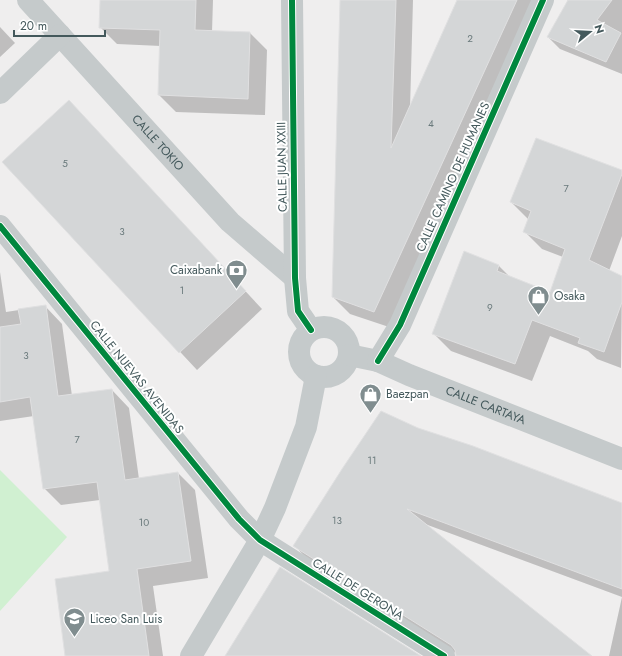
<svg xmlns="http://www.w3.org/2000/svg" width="622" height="656" font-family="Jost,sans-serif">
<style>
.green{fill:#d0f0d1}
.shadow{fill:#0003}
.building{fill:#d4d6d7;stroke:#e0e0e1}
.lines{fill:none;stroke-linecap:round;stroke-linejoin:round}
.street{stroke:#c5cacb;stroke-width:22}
.cycleway-casing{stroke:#fff;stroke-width:8}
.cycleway{stroke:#00873e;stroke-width:6}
.labels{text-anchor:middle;stroke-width:4;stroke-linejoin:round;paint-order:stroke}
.number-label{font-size:10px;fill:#6a7a7c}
.street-label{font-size:12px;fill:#44595c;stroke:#fff}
.poi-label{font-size:12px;fill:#44595c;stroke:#fff;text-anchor:start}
</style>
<rect width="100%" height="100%" fill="#efeeee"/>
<path class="green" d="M0,470l67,67 -67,74z"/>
<path class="shadow" d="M101,0h112l-1,32 38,1 17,17 -2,65 -89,-3 -17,-17 2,-49 -44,-2 -17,-17z
M341,0h72l-3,109 48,-109h84l-150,328 -42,-14 -17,-17z
M568,0h54v74l-62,-25 -12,-12z
M0,27l15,16 -15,14z
M69,101l193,208 -65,61 -194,-208z
M622,171v65l-13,35 13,6 -1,91 -24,-9 -9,-8 -38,-15 -18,45 -81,-30 -17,-17 65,-68 11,11 40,17 13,-37 -21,-8 -17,-17 4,-12 -18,-18z
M0,272l6,40 39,-6 17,18 10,72 40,-6 17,18 10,71 39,-6 17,17 13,88 -55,8 10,70h-97l44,-84 -10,-72 -39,5 -17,-17 -10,-72 -34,5z
M417,428l205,76v152h-13l13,-59 -197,-73 165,132h-133v-2l-148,-93 -14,-15z"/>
<path class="building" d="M100,0h96l-1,30 55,2 -2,67 -90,-4 2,-65 -61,-2z
M340,0h56l-5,148 66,-148h60l-143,312 -42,-15z
M568,0h44l-15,20 24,13 -15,29 -59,-25z
M69,100l177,191 -67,62 -177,-191z
M536,138l86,32v4l-33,86 33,16v26l-18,50 -26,-9 2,-5 -48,-18 -17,44 -83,-30 32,-83 35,14 -2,6 53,21 15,-43 -42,-17 8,-21 -21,-9z
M46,305l12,91 54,-7 13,91 53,-8 13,89 -54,8 12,87h-84l-10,-77 54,-8 -12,-89 -54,7 -13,-92 -30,5v-75l21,-3 -3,-15z
M381,411l37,17 55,18 149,57v86l-215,-80 185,147h-136l-1,-6 -4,-5 -158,-99 49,-77z
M280,567l141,89h-196z"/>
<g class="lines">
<g class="street">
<path id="s1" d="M28,0l202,222 65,56"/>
<path d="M292,0l3,278 3,33 13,19"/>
<path d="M0,93l60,-58"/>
<path d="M0,226l239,293 21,21 184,116"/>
<circle cx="324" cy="352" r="25"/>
<path id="s2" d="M349,355l29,6 31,14 213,84"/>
<path d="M378,361l22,-36 143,-325"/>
<path d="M191,656l69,-116 15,-32 31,-81 10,-51"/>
</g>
<defs>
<path id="cycleway" d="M292,0l3,278 3,33 13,19
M0,226l239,293 21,21 184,116
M378,361l22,-36 143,-325"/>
</defs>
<use href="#cycleway" class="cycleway-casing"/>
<use href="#cycleway" class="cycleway"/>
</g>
<defs>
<symbol id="bank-pin" viewBox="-11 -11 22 30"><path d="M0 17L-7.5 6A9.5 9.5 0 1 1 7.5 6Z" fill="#808d8f" stroke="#fff"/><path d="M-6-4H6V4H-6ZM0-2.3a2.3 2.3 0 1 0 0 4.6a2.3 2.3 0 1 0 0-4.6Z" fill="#fff"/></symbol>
<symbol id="shop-pin" viewBox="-11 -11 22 30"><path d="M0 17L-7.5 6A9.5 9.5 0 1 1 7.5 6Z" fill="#808d8f" stroke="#fff"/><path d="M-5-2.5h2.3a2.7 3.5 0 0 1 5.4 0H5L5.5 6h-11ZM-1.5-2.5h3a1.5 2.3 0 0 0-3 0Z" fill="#fff"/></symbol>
<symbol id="school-pin" viewBox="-11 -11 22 30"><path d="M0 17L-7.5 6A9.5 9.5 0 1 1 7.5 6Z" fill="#808d8f" stroke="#fff"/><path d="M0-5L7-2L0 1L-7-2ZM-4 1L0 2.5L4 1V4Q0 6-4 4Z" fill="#fff"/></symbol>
</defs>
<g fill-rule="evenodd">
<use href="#bank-pin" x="224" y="258" width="25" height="34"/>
<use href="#shop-pin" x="526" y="284" width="25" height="34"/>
<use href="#shop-pin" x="358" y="382" width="25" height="34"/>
<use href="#school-pin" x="62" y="606" width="25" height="34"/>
</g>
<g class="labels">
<g class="number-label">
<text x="470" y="42">2</text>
<text x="431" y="127">4</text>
<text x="65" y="167">5</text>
<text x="566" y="192">7</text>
<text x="122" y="235">3</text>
<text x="182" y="294">1</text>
<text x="490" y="311">9</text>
<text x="26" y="359">3</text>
<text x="77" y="443">7</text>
<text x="372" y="464">11</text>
<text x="337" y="524">13</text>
<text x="144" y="526">10</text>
</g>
<g class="street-label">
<text dy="4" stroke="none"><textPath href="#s1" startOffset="193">CALLE TOKIO</textPath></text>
<text transform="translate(282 167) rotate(-91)" y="4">CALLE JUAN XXIII</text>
<text transform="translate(453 177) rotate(-66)" y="4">CALLE CAMINO DE HUMANES</text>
<text transform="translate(137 377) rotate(51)" y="4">CALLE NUEVAS AVENIDAS</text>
<text dy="4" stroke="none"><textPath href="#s2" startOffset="146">CALLE CARTAYA</textPath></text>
<text transform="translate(358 589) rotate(32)" y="4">CALLE DE GERONA</text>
</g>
<g class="poi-label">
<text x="222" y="274" text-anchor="end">Caixabank</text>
<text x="554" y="300">Osaka</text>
<text x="386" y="398">Baezpan</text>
<text x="90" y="623">Liceo San Luis</text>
</g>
</g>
<g transform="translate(590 32) rotate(72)" stroke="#ffffff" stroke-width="3" paint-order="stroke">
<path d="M0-3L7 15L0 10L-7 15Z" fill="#44595c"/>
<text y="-6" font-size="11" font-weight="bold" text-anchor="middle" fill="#44595c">N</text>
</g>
<path d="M14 30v6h91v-6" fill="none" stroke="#44595c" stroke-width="2"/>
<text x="20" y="30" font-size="12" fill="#44595c" stroke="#ffffff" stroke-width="3" paint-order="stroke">20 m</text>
</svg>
